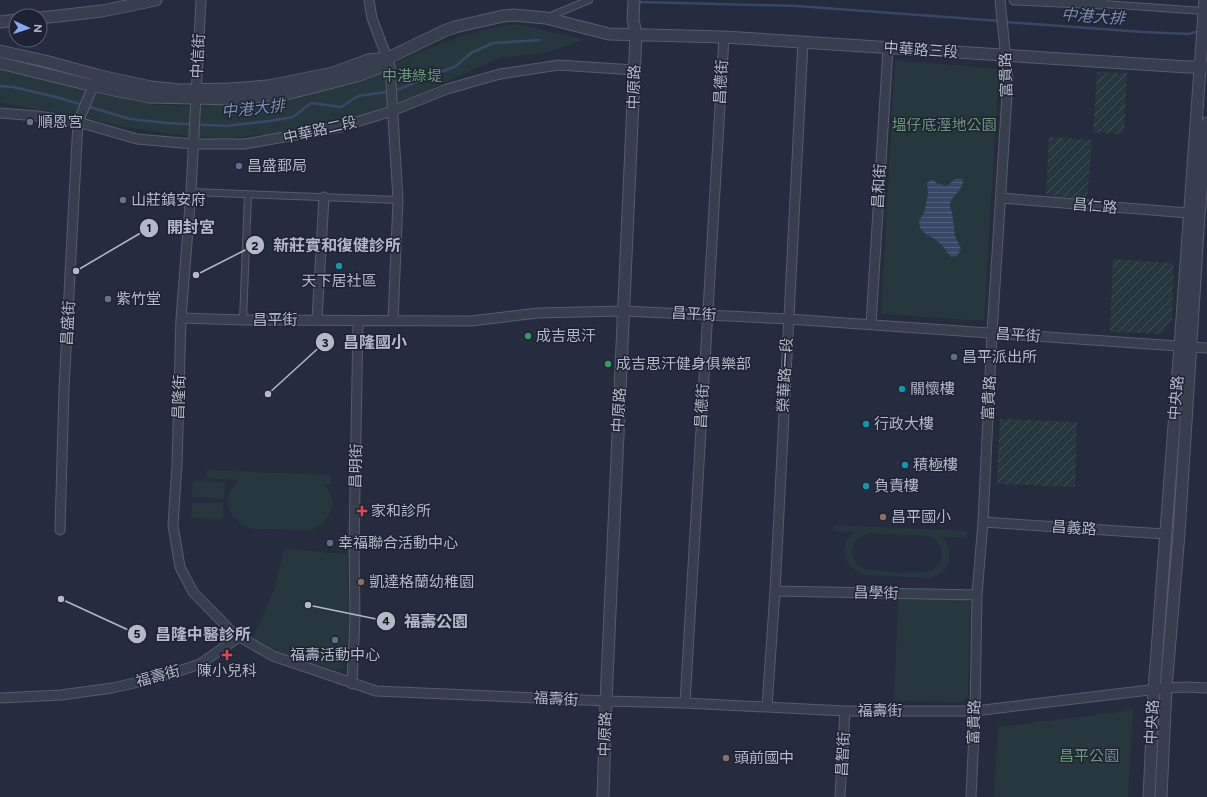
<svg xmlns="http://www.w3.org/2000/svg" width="1207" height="797" font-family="Figtree,'Noto Sans TC',sans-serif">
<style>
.green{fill:#26383e;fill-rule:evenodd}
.garden{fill:url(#garden-furrows)}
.water{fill:url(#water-rules)}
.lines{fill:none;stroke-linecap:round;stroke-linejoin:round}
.stream{stroke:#394766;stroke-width:2.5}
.pedestrian-casing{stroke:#565c6b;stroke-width:8}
.minor-casing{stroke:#565c6b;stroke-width:11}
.tertiary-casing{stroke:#565c6b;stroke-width:13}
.pedestrian{stroke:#373e4d;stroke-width:6}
.minor{stroke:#373e4d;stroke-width:9}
.tertiary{stroke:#373e4d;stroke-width:11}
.worship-dot{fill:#6b7280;stroke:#1d2332;stroke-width:1.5}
.service-dot{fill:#5c6f8a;stroke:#1d2332;stroke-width:1.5}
.culture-dot{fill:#0f9aa8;stroke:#1d2332;stroke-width:1.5}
.leisure-dot{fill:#2e9e5b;stroke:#1d2332;stroke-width:1.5}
.health-dot{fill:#e0444e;stroke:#1d2332;stroke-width:1.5}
.education-dot{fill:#8d6e63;stroke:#1d2332;stroke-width:1.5}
.labels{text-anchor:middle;stroke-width:3;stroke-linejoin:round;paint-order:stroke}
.street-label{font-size:15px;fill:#b3b9c8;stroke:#1d2332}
.park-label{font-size:15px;fill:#6a997a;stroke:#1d2332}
.poi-label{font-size:15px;fill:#b3b9c8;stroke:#1d2332;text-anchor:start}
.water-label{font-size:16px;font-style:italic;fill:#7c8cb0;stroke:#1d2332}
.leader{fill:none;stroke:#b3b9c8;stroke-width:1.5}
.callout-dot{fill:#b3b9c8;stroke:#1d2332;stroke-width:1.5}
.mark-label{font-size:12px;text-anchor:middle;font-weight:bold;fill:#111}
.callout-label{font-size:16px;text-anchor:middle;font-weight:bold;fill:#b3b9c8;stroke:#1d2332;stroke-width:3;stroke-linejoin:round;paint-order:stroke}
</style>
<defs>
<pattern id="garden-furrows" width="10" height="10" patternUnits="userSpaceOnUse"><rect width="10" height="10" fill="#26383e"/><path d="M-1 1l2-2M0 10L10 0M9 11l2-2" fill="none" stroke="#435358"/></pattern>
<pattern id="water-rules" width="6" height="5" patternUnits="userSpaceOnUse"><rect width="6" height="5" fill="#394766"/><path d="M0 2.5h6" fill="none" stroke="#535f7a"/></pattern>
</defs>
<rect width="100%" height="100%" fill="#242c3d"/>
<path class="green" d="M516,24l69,15 -39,14 -47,5 -91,41 -42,14 -39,10 -59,11 -44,5 -60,-6 -39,-6 -53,-12 -72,-12v-33l56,12 47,13 55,10 27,1 72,-2 48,-9 57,-13 42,-23 38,-16 39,-13z
M895,60l104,9 -15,252 -103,-7z
M207,470l124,5v9h-8c18,16 7,39 -12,46l-59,-1c-24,-8 -33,-31 -13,-49l-32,-2z
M193,481l32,1 -1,17 -32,-2z
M192,503h31v16l-32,-1z
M833,525l134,6v6h-24c12,16 8,37 -14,41l-64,-3c-20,-6 -30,-29 -10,-43l-22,-1zM870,533l59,3c8,4 13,10 13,19 -1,7 -4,12 -10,15 -8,5 -52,1 -64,0 -22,-6 -21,-33 2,-37z
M284,549l63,5 2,69 -5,44 -5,3 -39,-10 -25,-10 -22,-12 22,-51z
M898,599h68l4,3 -2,94 -6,6 -68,-1z
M1133,710l-5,87h-134l4,-70z"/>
<path class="garden" d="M1097,72l30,1 -3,61 -31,-1z
M1049,137l43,3 -5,59 -41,-4z
M1113,259l61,4 -2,56 -10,15 -52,-2z
M1000,419l77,3 -2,65 -78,-3z"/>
<path class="water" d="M960,178l3,2c0,2 0,4 -1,6 -5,9 -17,15 -10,26l3,24 6,13 -4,7 -6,1 -10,-13 -8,-6 -6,-3 -7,-7 -1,-7 5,-8 4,-19 -1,-11 3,-3h4l2,3 11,3 8,-7z"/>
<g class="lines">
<path class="stream" d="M641,2l156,4 203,15
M1005,22l138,10 46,2 10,-3
M0,86l13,1 43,10 74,22 37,4 59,3 44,-5 23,-4 18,-14 30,4 17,-11 36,-5 62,-25 15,-13 22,-10 47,-3"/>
<defs>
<path id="pedestrian" d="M1103,4l101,7
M548,17l41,-17
M191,192l207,8
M243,320l5,-125"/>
<path id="minor" d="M201,0l-10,192 -10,126 -4,147 -4,60 7,42 13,25 40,41 40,23 103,35 230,10 79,2 160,8h130l191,-23 21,-1 20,1
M369,0l3,18 18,48 8,134 -5,121
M1014,0l89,4v-4
M0,113l37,3 41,6 59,17 56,5h52l95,-17 52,-16 55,-22 53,-15 59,-9 75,5
M1001,198l188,15
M181,318l62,2 228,1 67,-8 86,-2 164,8 419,29
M317,320l7,-123
M871,324l17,-276
M983,522l182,12
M60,530l4,-141 14,-267 13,-31 6,-10
M775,591l202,4
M352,684l3,-68 -1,-71 4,-224
M0,698l61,-3 51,-7 27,-6 37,-10 24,-8 39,-27
M685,703l39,-666
M767,707l8,-116 28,-549
M840,797l5,-86
M971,797l4,-86 2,-116 6,-73 9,-189 16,-254 -8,-79"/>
<path id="tertiary" d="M40,18l62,-7 54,-11
M0,22l16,-2
M0,51l45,10 55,15 51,11 29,3 49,-1 39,-3 65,-13 35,-13 20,-2
M0,63l94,23 55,11 86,2 51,-5 71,-18 21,-8 10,-10 56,-27 11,-4 48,-11 11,-1 32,3 63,16 115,3 463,30h20
M603,797l3,-96 30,-666 -3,-16 1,-19
M1149,797l5,-107 26,-344 25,-346
M1161,797l5,-109 13,-154 20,-319 8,-92"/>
</defs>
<use href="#pedestrian" class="pedestrian-casing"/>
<use href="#minor" class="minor-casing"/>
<use href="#tertiary" class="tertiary-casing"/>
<use href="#pedestrian" class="pedestrian"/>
<use href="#minor" class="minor"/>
<use href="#tertiary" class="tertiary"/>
</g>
<g class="worship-dot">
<circle cx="30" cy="122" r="4"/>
<circle cx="123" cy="200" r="4"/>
<circle cx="108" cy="299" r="4"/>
</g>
<g class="service-dot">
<circle cx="239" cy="166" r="4"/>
<circle cx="954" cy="357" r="4"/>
<circle cx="330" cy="543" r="4"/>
<circle cx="335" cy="640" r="4"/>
</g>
<g class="culture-dot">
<circle cx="339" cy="266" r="4"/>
<circle cx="902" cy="389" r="4"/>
<circle cx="866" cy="424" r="4"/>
<circle cx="905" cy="465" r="4"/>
<circle cx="866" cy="486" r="4"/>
</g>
<g class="leisure-dot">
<circle cx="528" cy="336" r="4"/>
<circle cx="608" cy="364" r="4"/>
</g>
<g class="health-dot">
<path d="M360 505h4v4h4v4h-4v4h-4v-4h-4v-4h4z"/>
<path d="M225 649h4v4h4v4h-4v4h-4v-4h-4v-4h4z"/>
</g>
<g class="education-dot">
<circle cx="883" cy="517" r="4"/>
<circle cx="361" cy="582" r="4"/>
<circle cx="726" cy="758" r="4"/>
</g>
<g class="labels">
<g class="street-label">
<text transform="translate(921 50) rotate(4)" y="5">中華路三段</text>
<text transform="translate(198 56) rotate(-87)" y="5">中信街</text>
<text transform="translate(1006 75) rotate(-92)" y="5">富貴路</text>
<text transform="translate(721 82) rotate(-87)" y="5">昌德街</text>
<text transform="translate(634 87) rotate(-88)" y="5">中原路</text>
<text transform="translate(320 130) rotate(-13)" y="5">中華路二段</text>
<text transform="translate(879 186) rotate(-87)" y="5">昌和街</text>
<text transform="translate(1095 206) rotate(5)" y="5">昌仁路</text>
<text transform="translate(694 314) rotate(3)" y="5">昌平街</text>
<text x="275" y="325">昌平街</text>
<text transform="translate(68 323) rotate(-87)" y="5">昌盛街</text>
<text transform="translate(1018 335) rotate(4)" y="5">昌平街</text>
<text transform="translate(785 375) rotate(-87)" y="5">榮華路一段</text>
<text transform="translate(179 397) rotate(-88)" y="5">昌隆街</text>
<text transform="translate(989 398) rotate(-87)" y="5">富貴路</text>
<text transform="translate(1176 398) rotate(-85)" y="5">中央路</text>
<text transform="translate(702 406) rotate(-87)" y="5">昌德街</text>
<text transform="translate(619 410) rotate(-87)" y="5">中原路</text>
<text transform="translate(356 466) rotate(-89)" y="5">昌明街</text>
<text transform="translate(1074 528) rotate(4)" y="5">昌義路</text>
<text transform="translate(876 593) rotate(1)" y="5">昌學街</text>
<text transform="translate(158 676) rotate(-15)" y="5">福壽街</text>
<text transform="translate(556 699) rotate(3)" y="5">福壽街</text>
<text x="880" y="716">福壽街</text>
<text transform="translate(974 722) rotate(-88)" y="5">富貴路</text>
<text transform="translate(1152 722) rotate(-87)" y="5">中央路</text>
<text transform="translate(605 734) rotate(-88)" y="5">中原路</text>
<text transform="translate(843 754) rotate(-87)" y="5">昌智街</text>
</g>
<g class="park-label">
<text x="412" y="81">中港綠堤</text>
<text x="944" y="130">塭仔底溼地公園</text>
<text x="1089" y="761">昌平公園</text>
</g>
<g class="poi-label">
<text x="38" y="127">順恩宮</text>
<text x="247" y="171">昌盛郵局</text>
<text x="131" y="205">山莊鎮安府</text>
<text x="339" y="286" text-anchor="middle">天下居社區</text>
<text x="116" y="304">紫竹堂</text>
<text x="536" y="341">成吉思汗</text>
<text x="962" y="362">昌平派出所</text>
<text x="616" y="369">成吉思汗健身俱樂部</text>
<text x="910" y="394">關懷樓</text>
<text x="874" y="429">行政大樓</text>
<text x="913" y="470">積極樓</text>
<text x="874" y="491">負責樓</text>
<text x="371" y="516">家和診所</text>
<text x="891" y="522">昌平國小</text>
<text x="338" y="548">幸福聯合活動中心</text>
<text x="369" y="587">凱達格蘭幼稚園</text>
<text x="335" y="660" text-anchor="middle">福壽活動中心</text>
<text x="227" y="676" text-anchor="middle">陳小兒科</text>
<text x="734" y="763">頭前國中</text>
</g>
<g class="water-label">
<text transform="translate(1093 16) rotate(4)" y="6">中港大排</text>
<text transform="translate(253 108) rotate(-6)" y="6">中港大排</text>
</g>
</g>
<path class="leader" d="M76 271L149 228M196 275L255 245M268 394L325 342M308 605L386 621M61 599L137 634"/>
<g class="callout-dot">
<circle cx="76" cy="271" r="4"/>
<circle cx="196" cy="275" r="4"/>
<circle cx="268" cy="394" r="4"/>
<circle cx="308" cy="605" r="4"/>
<circle cx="61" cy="599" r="4"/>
<circle cx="149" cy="228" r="10"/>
<circle cx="255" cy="245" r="10"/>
<circle cx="325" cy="342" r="10"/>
<circle cx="386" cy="621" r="10"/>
<circle cx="137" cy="634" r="10"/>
</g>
<g class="mark-label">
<text x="149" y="232">1</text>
<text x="255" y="250">2</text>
<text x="325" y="347">3</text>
<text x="386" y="625">4</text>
<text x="137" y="638">5</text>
</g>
<g class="callout-label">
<text x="191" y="233">開封宮</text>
<text x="337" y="251">新莊實和復健診所</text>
<text x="375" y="348">昌隆國小</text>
<text x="436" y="627">福壽公園</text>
<text x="203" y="640">昌隆中醫診所</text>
</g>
<g transform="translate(28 28) rotate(93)"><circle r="19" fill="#1d2332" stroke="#595f6e"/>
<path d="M0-3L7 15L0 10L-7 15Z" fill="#8aa8f6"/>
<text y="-6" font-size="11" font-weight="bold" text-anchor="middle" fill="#b3b9c8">N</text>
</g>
</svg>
